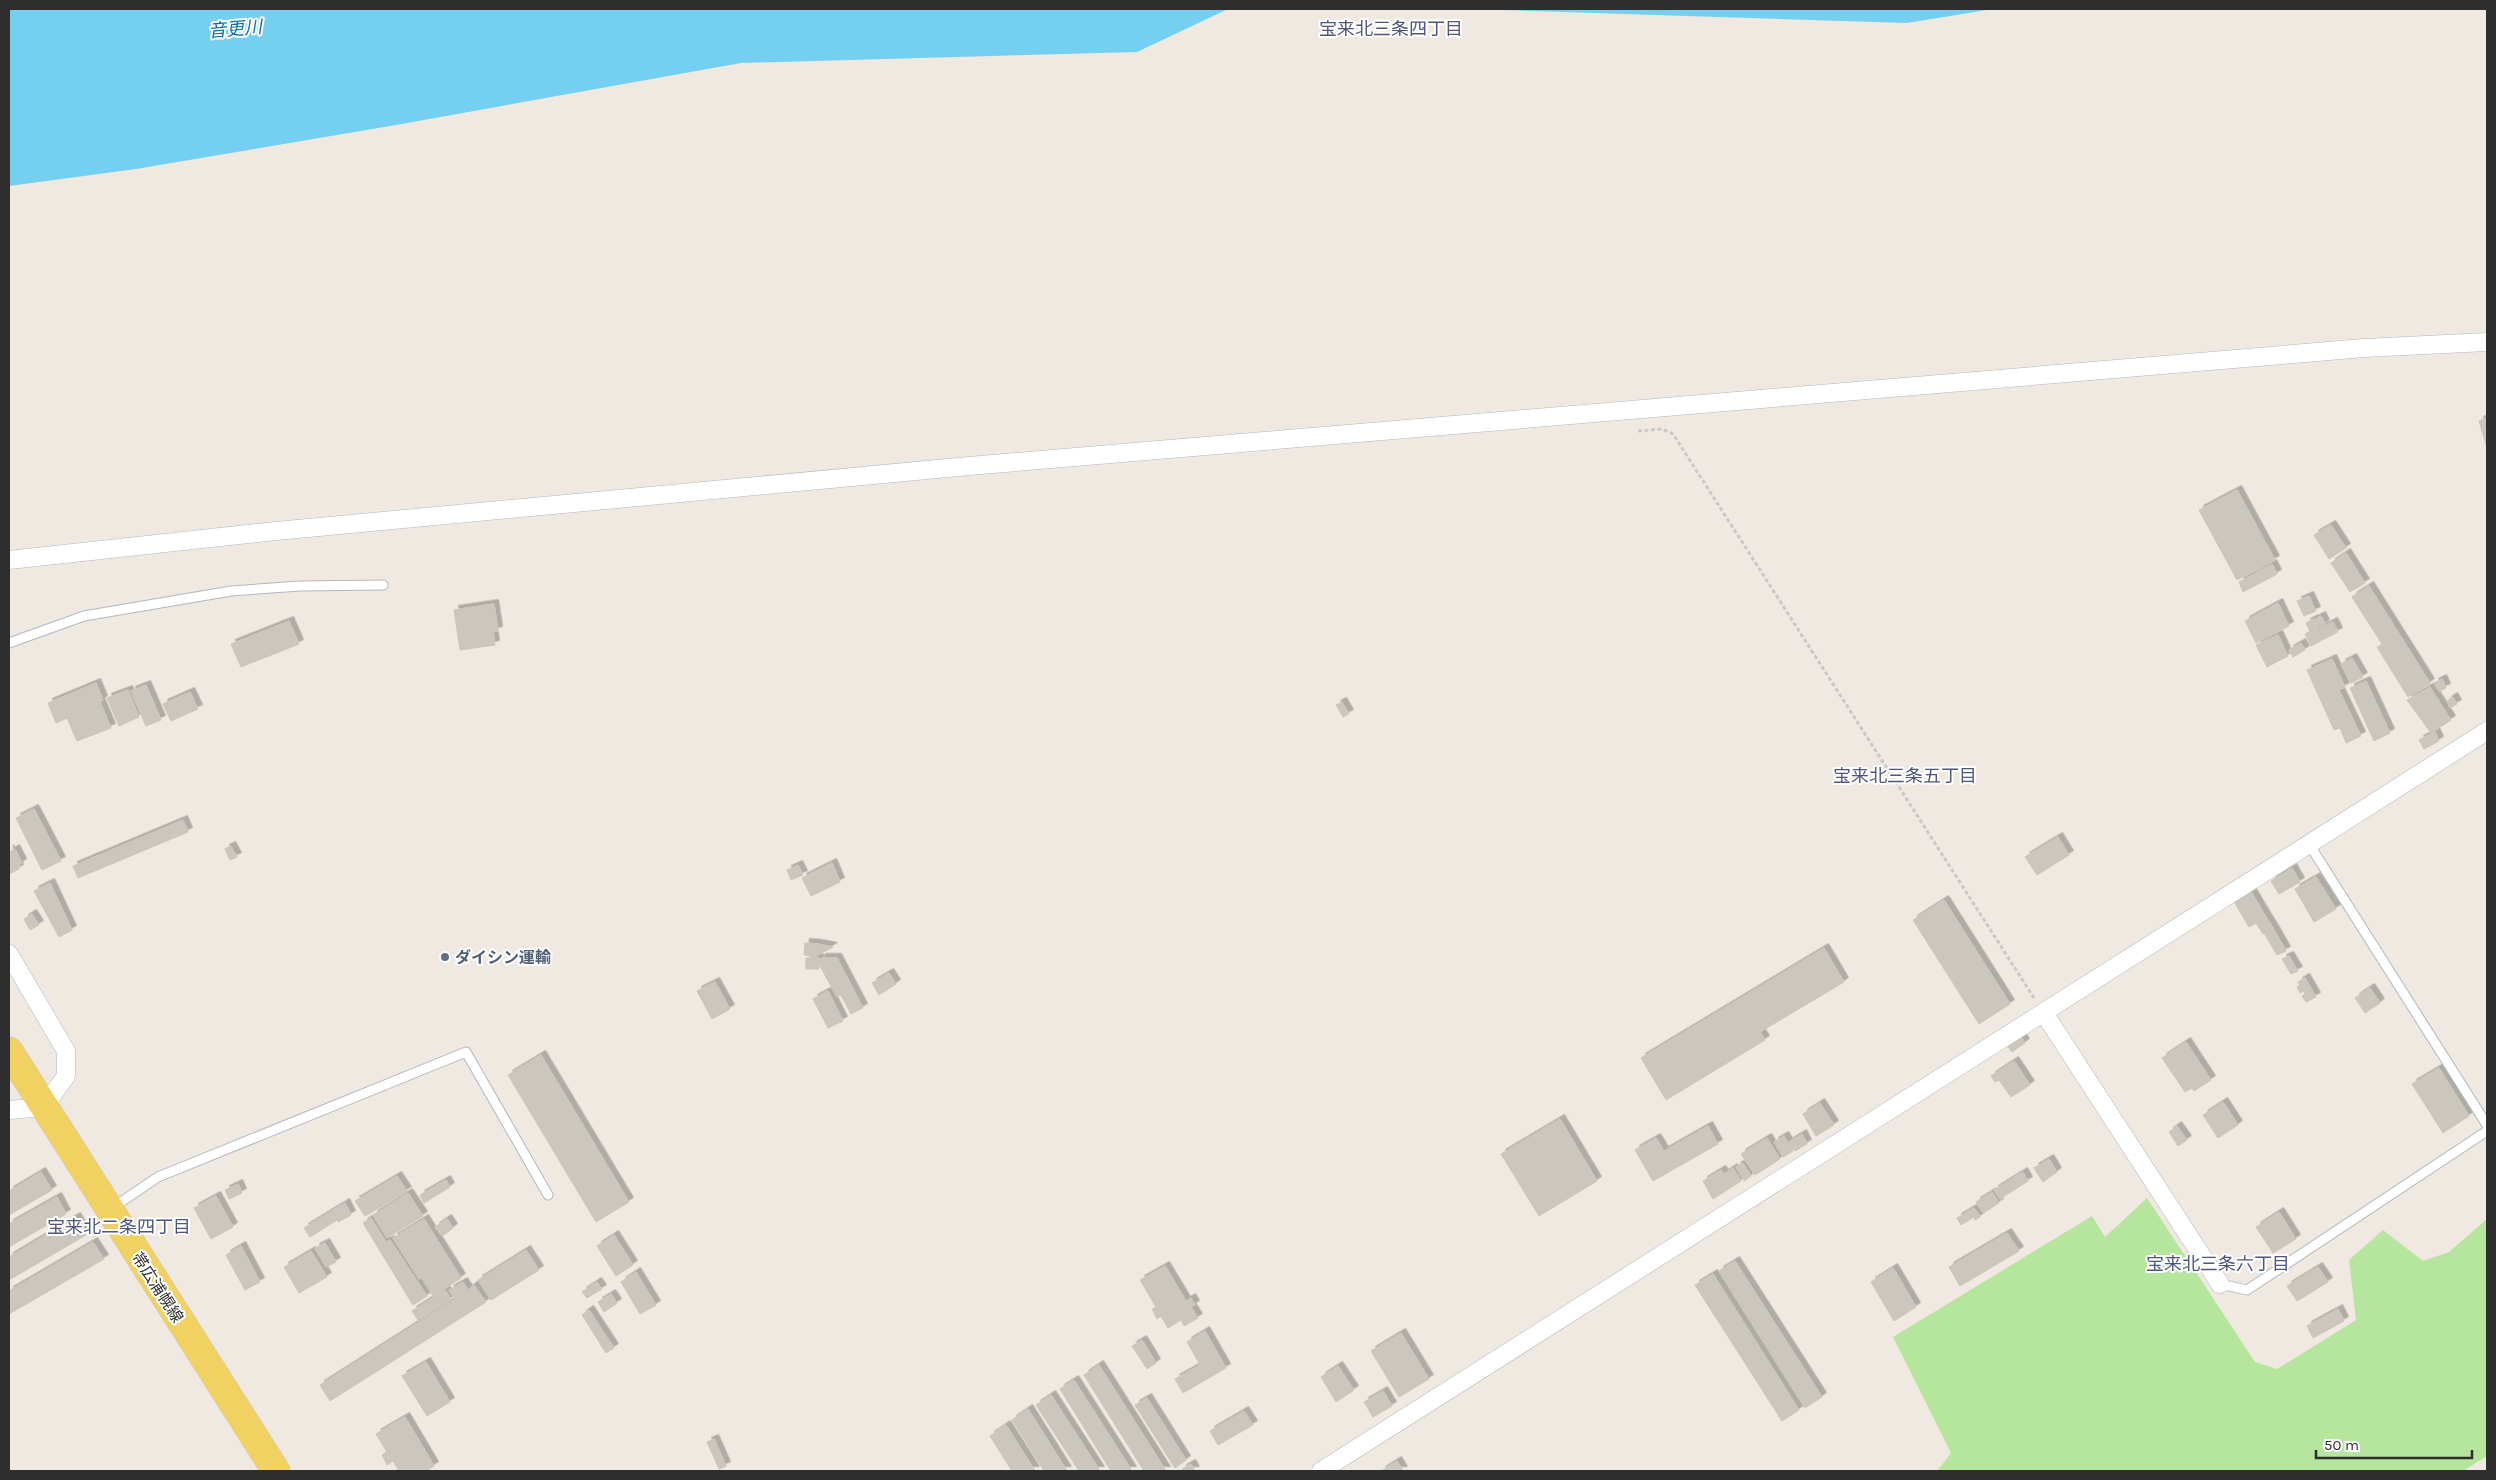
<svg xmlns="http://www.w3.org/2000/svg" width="2496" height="1480" font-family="Karla,'Noto Sans JP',sans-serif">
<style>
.green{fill:#b6e59e}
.water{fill:#75cff0}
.building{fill:#cbc7bf;stroke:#cbc5ba;filter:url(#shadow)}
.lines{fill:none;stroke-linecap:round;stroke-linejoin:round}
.lane-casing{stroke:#b4b7c1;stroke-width:11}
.street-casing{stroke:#b4b7c1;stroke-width:19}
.primary-casing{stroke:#c9c9c9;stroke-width:29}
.path{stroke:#c9c9c9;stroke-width:3;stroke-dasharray:4 2.5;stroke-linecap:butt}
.lane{stroke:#fff;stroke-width:9}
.street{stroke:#fff;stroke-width:18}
.primary{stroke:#f2d163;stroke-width:28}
.service-dot{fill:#5c6f8a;stroke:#fff;stroke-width:2}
.labels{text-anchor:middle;stroke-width:4;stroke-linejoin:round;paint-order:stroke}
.service-label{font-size:16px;font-weight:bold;fill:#4e5e75;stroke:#fff;text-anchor:start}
.street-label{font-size:16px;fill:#2e2e2e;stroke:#fff}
.water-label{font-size:18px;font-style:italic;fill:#0d6fa3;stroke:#fff}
.neighbourhood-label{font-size:18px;fill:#4d5680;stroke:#fff}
</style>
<defs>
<filter id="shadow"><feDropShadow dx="4.5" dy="-4.5" stdDeviation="0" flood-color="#0004"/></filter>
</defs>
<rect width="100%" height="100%" fill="#efe9e1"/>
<path class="green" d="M2147,1198l108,164 22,7 79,-49 -7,-60 34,-30 40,31 26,-9 38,-33v237l-24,15h-526l14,-18 -58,-116 199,-121 13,21z"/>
<path class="water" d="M9,9h1219l-91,43 -396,11 -345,62 -260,44 -127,17z
M1469,9h524l-86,14z"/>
<path class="building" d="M2487,418v30l-8,-27z
M2237,490l38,70 -38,20 -38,-70z
M2331,525l15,23 -17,11 -15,-24z
M2346,553l19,30 -15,9 -19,-29z
M2272,564l5,10 -34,18 -4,-10z
M2369,586l61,97 -22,14 -31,-50 5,-3 -30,-47z
M2309,596l7,15 -12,5 -7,-15z
M2278,603l11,23 -33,17 -11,-22z
M494,604l4,27 -5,1 2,13 -35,5 -6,-40z
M2321,616l4,8 -5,3 -5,-8z
M2314,619l4,8 -8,4 -4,-8z
M289,621l10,23 -58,23 -10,-23z
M2333,622l5,10 -14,7 -5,-10z
M2318,627l6,12 -13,7 -6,-12z
M2278,635l10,21 -21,11 -11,-22z
M2301,643l4,7 -12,7 -4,-7z
M2352,658l11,19 -12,6 -10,-19z
M2332,659l13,28 -6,3 22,46 -15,7 -6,-15 -6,2 -27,-60z
M2442,679l4,9 -7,3 -5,-8z
M2366,681l24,52 -16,8 -24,-53z
M96,683l7,17 -3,2 11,26 -34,13 -10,-23 -11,5 -8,-20z
M146,685l15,35 -15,6 -15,-35z
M2430,687l21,33 -20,13 -24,-33z
M128,690l11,27 -20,9 -12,-28z
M190,692l8,17 -27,12 -8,-17z
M2453,697l4,7 -7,4 -3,-7z
M1342,702l7,12 -6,3 -7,-12z
M2435,732l4,9 -15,8 -5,-9z
M34,809l27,52 -19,9 -26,-52z
M183,820l5,12 -110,46 -5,-12z
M2058,837l11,18 -32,20 -12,-18z
M231,846l6,11 -7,3 -5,-11z
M9,849l1,3 5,-3 7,14 -4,3 1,3 -10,5z
M832,863l8,19 -29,14 -9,-18z
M798,865l5,10 -12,5 -4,-10z
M2292,868l8,14 -21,12 -8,-13z
M2316,877l20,32 -22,13 -19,-33z
M50,883l22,47 -13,7 -25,-46z
M2250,890l16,27 -17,10 -16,-27z
M1944,900l66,104 -31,20 -66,-104z
M32,914l7,11 -9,5 -6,-11z
M2266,917l7,11 -10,6 -7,-11z
M2273,928l13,23 -9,4 -13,-22z
M805,943l12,1 -1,13 -12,-2z
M817,944l16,3 -17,9z
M1824,948l20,34 -84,50 5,8 -99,60 -25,-42z
M2289,956l9,15 -7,3 -9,-15z
M806,958h13v11h-13z
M821,958h16l26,50 -12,6 -10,-19 -4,2 -17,-31z
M889,973l7,11 -17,11 -7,-12z
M2305,978l7,12 -7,4 -1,-3 -4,2 -3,-6 3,-2 -2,-3z
M715,982l15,27 -18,10 -15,-28z
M2370,988l10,15 -15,10 -10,-15z
M2312,990l4,7 -10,5 -4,-6z
M828,991l15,30 -15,7 -15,-29z
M2020,1035l5,8 -13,9 -6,-8z
M2186,1042l25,38 -17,11 -2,-3 -7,4 -23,-34z
M541,1055l88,147 -33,20 -88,-147z
M2014,1061l16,24 -19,12 -12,-17 -4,2 -4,-6z
M2439,1068l30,48 -26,17 -31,-49z
M2223,1102l15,23 -20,13 -15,-23z
M1820,1103l14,22 -18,11 -13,-22z
M1560,1119l37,62 -58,35 -38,-62z
M1708,1126l10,18 -65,37 -18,-31 21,-12 8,13z
M2177,1126l10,14 -9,6 -9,-14z
M1802,1134l5,10 -12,7 -6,-9z
M1784,1136l9,15 -10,6 -9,-15z
M1767,1138l13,21 -25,16 -14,-21z
M2049,1159l8,13 -14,10 -9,-14z
M1743,1163l8,13 -7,5 -8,-14z
M1733,1168l8,13 -28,18 -10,-18 18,-11 3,4z
M41,1172l11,18 -43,25v-24z
M2023,1172l5,9 -28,18 -6,-9z
M397,1176l10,15 -42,25 -10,-15z
M446,1180l4,7 -26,16 -4,-8z
M238,1184l4,9 -13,6 -4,-9z
M1992,1192l7,11 -16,10 -7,-11z
M408,1193l15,23 -36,22 -14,-23z
M216,1196l17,31 -22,12 -17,-31z
M57,1197l9,17 -57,33v-23z
M345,1203l6,12 -13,7 -1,-2 -27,17 -6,-9z
M1974,1208l6,9 -5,3 -1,-3 -13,8 -4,-7z
M2279,1212l17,27 -23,14 -17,-26z
M76,1217l10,18 -77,45v-23z
M371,1218l15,24 4,-2 37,56 -14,9 -50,-82z
M424,1219l37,59 -28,18 -11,-18 -3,1 -26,-41z
M447,1219l6,9 -11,8 -7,-9z
M2007,1233l12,18 -59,35 -11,-19z
M614,1235l19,30 -17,11 -19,-30z
M93,1242l11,17 -95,55v-23z
M325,1243l11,19 -10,5 -11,-19z
M241,1246l19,36 -15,8 -19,-35z
M526,1250l13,20 -48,30 -13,-20z
M311,1251l16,26 -28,16 -15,-26z
M1735,1261l87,136 -17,11 -86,-137z
M1165,1266l21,35 5,-3 4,7 -4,2 7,11 -14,8 -3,-6 -13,8 -7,-12 -4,3 -5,-10 4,-2 -16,-27z
M2318,1267l10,15 -31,19 -10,-15z
M1893,1268l23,39 -22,14 -23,-39z
M636,1272l20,33 -16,9 -19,-32z
M1713,1274l86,136 -17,11 -87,-136z
M463,1282l5,8 6,-5 12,17 -156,99 -10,-16 135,-86 -6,-9z
M597,1282l5,7 -15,9 -5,-6z
M445,1290l6,9 -33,21 -6,-9z
M611,1294l6,9 -13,9 -6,-10z
M2338,1309l6,12 -31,17 -6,-12z
M589,1310l25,38 -8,5 -24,-38z
M1205,1331l21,37 -43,25 -8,-14 25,-14 -13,-23z
M1401,1333l28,46 -30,18 -28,-46z
M1142,1340l14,23 -9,6 -15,-23z
M426,1362l24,40 -23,14 -25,-40z
M1099,1365l67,106h-22l-60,-96z
M1338,1366l16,24 -18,12 -15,-25z
M1074,1380l58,91h-21l-51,-82z
M1383,1391l9,15 -19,11 -9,-15z
M1051,1395l49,76h-21l-43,-66z
M1147,1398l39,62 -11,8 -40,-63z
M1028,1409l39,62h-23l-32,-51z
M1244,1411l9,14 -35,20 -8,-14z
M405,1417l29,49 -8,5h-27l-6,-10 -6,4 -5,-10 5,-3 -11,-18z
M1006,1425l29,46h-23l-22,-35z
M714,1439l12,27 -7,3 -12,-27z
M1397,1461l6,10h-22z
M1191,1464l4,7h-12l-1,-2z"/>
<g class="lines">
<defs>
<path id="lane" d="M9,643l75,-27 147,-25 69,-5 83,-1
M2309,844l178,281
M112,1208l46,-31 308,-125 82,143
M2220,1284l27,6 240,-159"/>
<path id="street" d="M9,560l267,-29 693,-65 1395,-118 123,-6
M9,954l57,97v25l-22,31 -35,3
M2044,1013l176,271
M1321,1471l1166,-740"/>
<path id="primary" d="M9,1051l267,420"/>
</defs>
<use href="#lane" class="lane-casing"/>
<use href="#street" class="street-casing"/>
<use href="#primary" class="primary-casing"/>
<path class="path" d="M1638,431l24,-2 11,5 361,564"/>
<use href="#lane" class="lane"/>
<use href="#street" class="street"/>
<use href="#primary" class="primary"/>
</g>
<circle class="service-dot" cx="445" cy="957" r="5"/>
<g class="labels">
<g class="service-label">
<text x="455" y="963">ダイシン運輸</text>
</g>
<g class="street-label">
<text transform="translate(158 1287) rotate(57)" y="6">帯広浦幌線</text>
</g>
<g class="water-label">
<text transform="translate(235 29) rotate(-5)" y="6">音更川</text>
</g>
<g class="neighbourhood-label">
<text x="1391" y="35">宝来北三条四丁目</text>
<text x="1905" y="782">宝来北三条五丁目</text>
<text x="119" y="1233">宝来北二条四丁目</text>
<text x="2218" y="1270">宝来北三条六丁目</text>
</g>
</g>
<rect width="2496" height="1480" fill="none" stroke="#2e2e2e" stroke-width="20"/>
<path d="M2316 1450v8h156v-8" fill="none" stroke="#2e2e2e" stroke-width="2.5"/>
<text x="2324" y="1450" font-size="15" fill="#2e2e2e" stroke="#ffffff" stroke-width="4" paint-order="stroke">50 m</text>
</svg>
